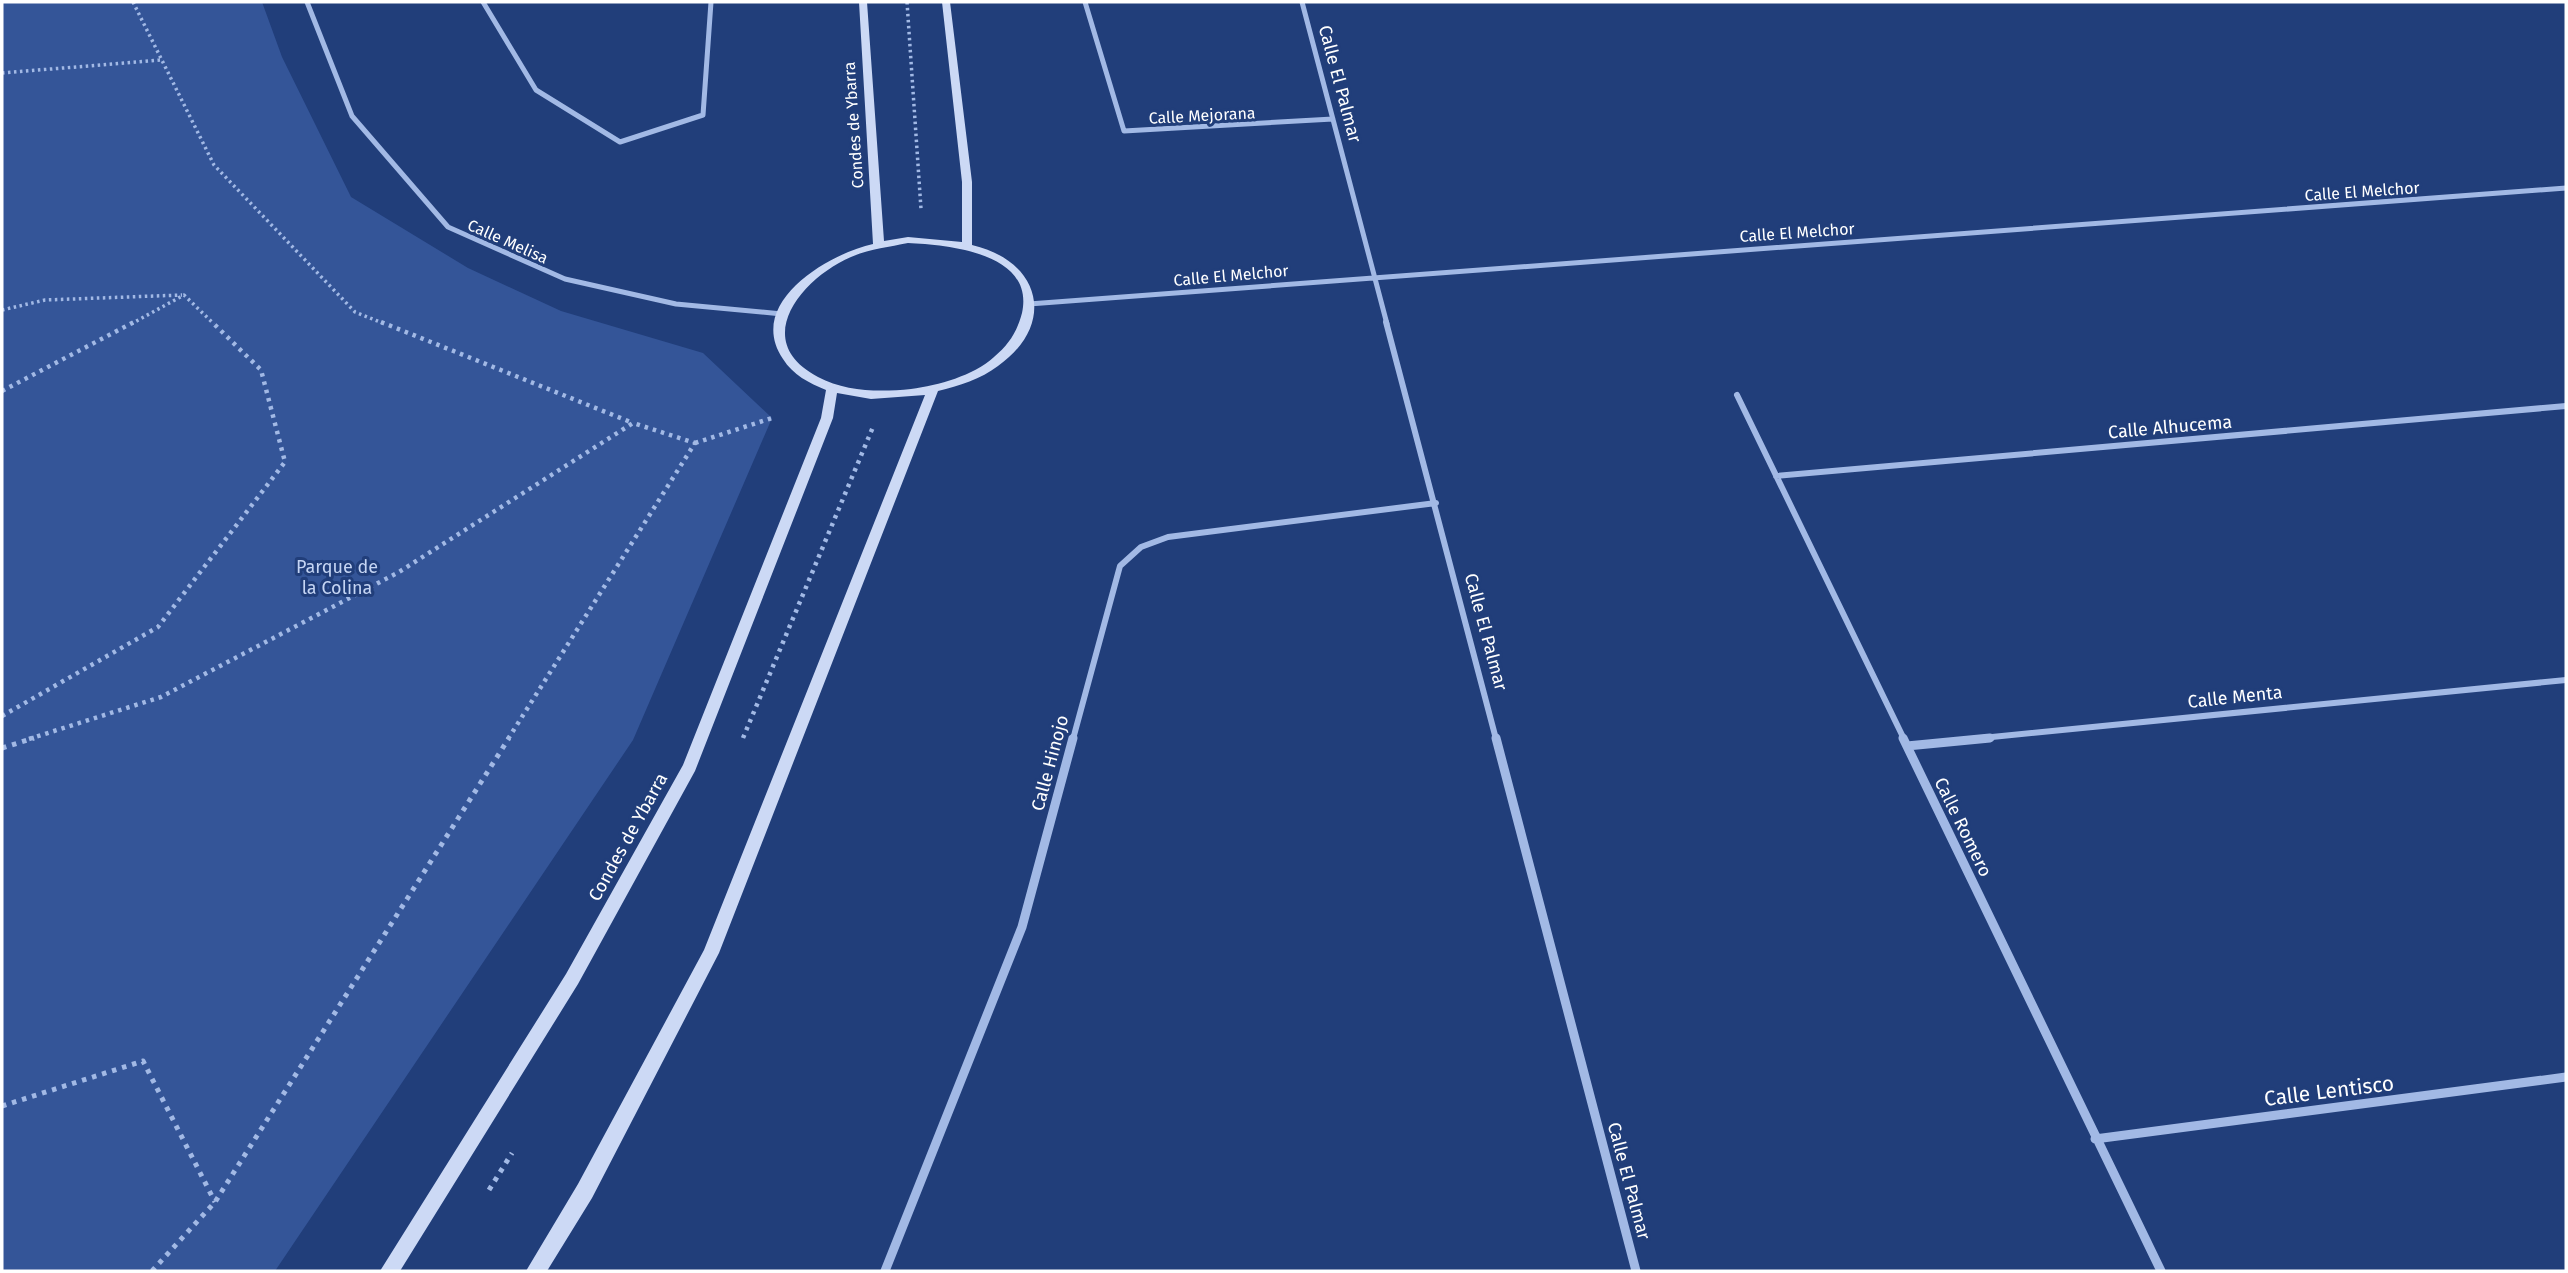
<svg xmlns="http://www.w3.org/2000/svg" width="2568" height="1273" font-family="'Fira Sans',sans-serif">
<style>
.green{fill:#345598}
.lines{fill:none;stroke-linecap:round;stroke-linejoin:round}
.path-far2{stroke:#a2b9e5;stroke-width:3.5;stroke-dasharray:2.5 3.5;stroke-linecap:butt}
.path-far1{stroke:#a2b9e5;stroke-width:4.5;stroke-dasharray:3.5 5;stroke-linecap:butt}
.path{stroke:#a2b9e5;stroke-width:5;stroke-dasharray:4.5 6;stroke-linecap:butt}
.minor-far2{stroke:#a2b9e5;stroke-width:5}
.minor-far1{stroke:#a2b9e5;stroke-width:6}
.minor{stroke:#a2b9e5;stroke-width:9}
.secondary{fill:#ccd9f5;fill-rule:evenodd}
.labels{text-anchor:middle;stroke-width:6;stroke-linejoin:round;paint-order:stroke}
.far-street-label{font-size:16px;fill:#fff;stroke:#213e7a}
.street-label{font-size:18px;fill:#fff;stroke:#213e7a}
.park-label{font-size:18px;fill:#c5d5f4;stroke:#213e7a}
.near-street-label{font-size:21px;fill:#fff;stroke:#213e7a}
</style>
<rect width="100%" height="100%" fill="#213e7a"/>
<path class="green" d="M2,2h260l20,55 69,140 117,71 93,43 142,42 69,65 -139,322 -358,531h-273z"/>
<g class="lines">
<path class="path-far2" d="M133,2l81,163 141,147 30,12
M907,2l14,207
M2,73l159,-13
M2,310l43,-10 137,-5
M131,324l53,-29 30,29"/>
<path class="path-far1" d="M381,322l252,101
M2,391l132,-69
M695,443l77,-25
M2,716l156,-89 127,-165 -24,-92 -49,-48
M743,738l130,-311
M29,739l132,-42 238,-125 234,-149 62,20 -187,296"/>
<path class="path" d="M2,748l32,-10
M2,1106l141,-45 72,141
M489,1190l23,-37
M152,1271l63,-69 294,-464"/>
<path class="minor-far2" d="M307,2l45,114 96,111 117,52 111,25 106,10
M483,2l53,88 84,52 83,-27 8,-113
M1085,2l39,129 209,-12
M1302,2l85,322
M1029,304l1537,-116"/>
<path class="minor-far1" d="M1386,322l110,417
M1737,395l167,344
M1776,476l790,-70
M1073,739l47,-173 21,-19 27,-10 268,-34
M1972,739l594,-59"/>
<path class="minor" d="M1496,738l140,533
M1903,738l258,533
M1907,746l83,-8
M2095,1139l471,-62
M885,1271l137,-344 51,-189"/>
<path class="secondary" d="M859,2h8l17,239 24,-4 54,5v-60l-20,-180h8l22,180v63c69,16 85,79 26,121 -17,13 -39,20 -60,25l-219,562 -127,245 -45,73h-21l52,-87 126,-234 221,-555 -54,4 -34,-6 -4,25 -138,353 -117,213 -178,287h-20l186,-297 117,-209 138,-347 5,-28c-17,-7 -33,-15 -43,-31 -38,-56 45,-105 90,-115zM908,243c41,2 127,10 114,70 -5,19 -13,31 -28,44 -21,19 -55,28 -83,32 -31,3 -65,3 -93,-12 -69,-36 -16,-99 33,-120 18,-8 38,-10 57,-14z"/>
</g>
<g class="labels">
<g class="far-street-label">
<text transform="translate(1202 115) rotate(-3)" y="6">Calle Mejorana</text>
<text transform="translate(853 125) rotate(-94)" y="6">Condes de Ybarra</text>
<text transform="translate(2362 191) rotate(-4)" y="6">Calle El Melchor</text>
<text transform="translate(1797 232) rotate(-4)" y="6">Calle El Melchor</text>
<text transform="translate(508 241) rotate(24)" y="6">Calle Melisa</text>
<text transform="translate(1231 275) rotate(-5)" y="6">Calle El Melchor</text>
</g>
<g class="street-label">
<text transform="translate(1340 84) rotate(75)" y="6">Calle El Palmar</text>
<text transform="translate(2170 427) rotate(-5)" y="6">Calle Alhucema</text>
<text transform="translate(1486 632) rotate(75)" y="6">Calle El Palmar</text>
<text transform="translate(2235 697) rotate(-6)" y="6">Calle Menta</text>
<text transform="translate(1050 763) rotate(-75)" y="6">Calle Hinojo</text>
<text transform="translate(1963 827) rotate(64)" y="6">Calle Romero</text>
<text transform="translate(628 837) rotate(-61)" y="6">Condes de Ybarra</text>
<text transform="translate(1629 1181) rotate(75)" y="6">Calle El Palmar</text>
</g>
<g class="park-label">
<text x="337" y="573">Parque de<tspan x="337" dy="21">la Colina</tspan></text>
</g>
<g class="near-street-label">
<text transform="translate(2329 1091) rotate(-7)" y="7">Calle Lentisco</text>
</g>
</g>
<rect width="2568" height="1273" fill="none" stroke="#ffffff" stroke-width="7"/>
</svg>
